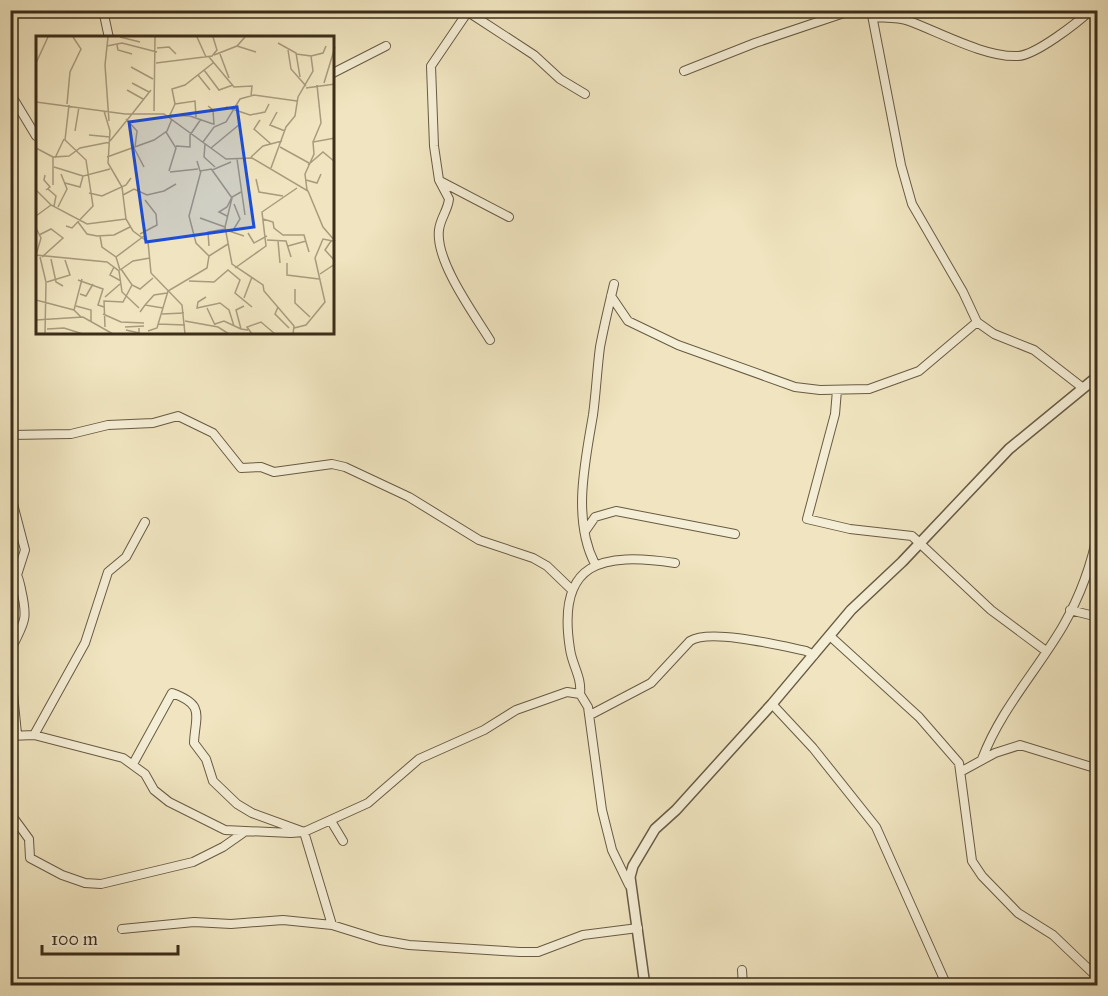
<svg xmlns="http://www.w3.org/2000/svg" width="1108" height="996" font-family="'IM FELL Great Primer',serif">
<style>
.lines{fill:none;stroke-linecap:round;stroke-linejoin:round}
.minor-casing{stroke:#685b43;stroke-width:10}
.tertiary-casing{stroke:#685b43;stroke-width:12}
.minor{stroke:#f5eed6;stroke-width:8}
.tertiary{stroke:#f5eed6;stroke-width:9}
.inset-road{fill:none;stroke:#a89b7d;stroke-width:1.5}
.view{fill:#1d4ed8;fill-opacity:0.15;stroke:#1d4ed8;stroke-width:3}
.inset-edge{fill:none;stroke:#3b2d19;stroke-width:3}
</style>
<rect width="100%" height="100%" fill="#f0e5c0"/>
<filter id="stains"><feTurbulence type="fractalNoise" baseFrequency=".00333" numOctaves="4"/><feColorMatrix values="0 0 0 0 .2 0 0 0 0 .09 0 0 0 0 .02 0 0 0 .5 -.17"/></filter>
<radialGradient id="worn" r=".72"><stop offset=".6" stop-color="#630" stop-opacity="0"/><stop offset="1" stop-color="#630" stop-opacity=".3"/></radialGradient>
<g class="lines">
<defs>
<path id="minor" d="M103,10l6,28
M469,10l-38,56 3,80 5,34 10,19c-1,11 -9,20 -10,31 -4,31 35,84 51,110
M871,10l30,155 11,39 51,88 14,30 17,12 40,16 49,38
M468,12l66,43 26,24 25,15
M873,17c11,1 25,0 36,4 30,11 77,37 109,35 18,-1 59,-33 73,-46
M684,71l71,-28 98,-33
M333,73l53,-27
M10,93l26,43
M440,181l69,36
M611,296l17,25 50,24 117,42 25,3 49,-1 50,-18 58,-49
M837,390l-2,24 -28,105 43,10 62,7 79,74 55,41
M10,435l61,-1 37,-9 45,-2 25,-7 35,17 28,35 20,-1 13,5 58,-8 13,3 64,30 70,43 54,18 14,8 25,24
M13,504l12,46 -8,25
M586,530l9,-13 21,-6 119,23
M595,564c-23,-44 -10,-102 -2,-149 3,-22 4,-45 7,-68 4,-21 9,-42 14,-63
M10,568c8,5 9,12 11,21 8,35 2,33 -11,63
M1070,610l28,7
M830,636l89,81 40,46 13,98 10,15 36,37 35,22 45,43
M10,663l7,71
M580,694c2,-17 -8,-29 -10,-45 -14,-88 32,-97 105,-86
M772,704l41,44 63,79 71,159
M590,715l61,-32 39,-42c20,-13 92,5 116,10l8,4
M34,735l51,-92 23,-71 18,-15 19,-35
M10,736l24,-1 89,23 22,16 9,16 15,12 56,28 66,3 13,-1 64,-29 51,-44 65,-29 32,-20 51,-18 13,2 8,13 14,103 10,40 17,35
M982,759c19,-50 54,-87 81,-133 16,-28 29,-63 35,-95
M133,764l39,-71c34,12 23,23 22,50l12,16 7,22 24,23 15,9 52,19 28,93
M962,771l33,-18 25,-8 78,24
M10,813l19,26 1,19 32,17 23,8 16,1 92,-22 30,-15 20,-14
M331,821l12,20
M122,929l72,-7 37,2 52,-4 49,5 48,15 29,5 111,7h18l45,-17 55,-7
M742,970l1,16"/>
<path id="tertiary" d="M10,13l8,-3
M645,986l-15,-109 3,-11 22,-37 21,-19 96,-106 79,-94 51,-48 107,-113 89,-73"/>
</defs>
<use href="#minor" class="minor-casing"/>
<use href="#tertiary" class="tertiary-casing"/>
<use href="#minor" class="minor"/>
<use href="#tertiary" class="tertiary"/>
</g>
<g transform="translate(36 36)">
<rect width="298" height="298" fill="#f0e5c0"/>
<path class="inset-road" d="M72,1l-3,28 4,56M84,1l20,5M161,1l9,20M242,7l18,10 4,24M81,9l1,5 14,4M71,10l15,-3 35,9M201,10l19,6M121,12l12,-1 7,7M252,14l3,19 15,17M184,18l9,24M178,19l23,-9 8,-9M275,20l12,-3 3,-7M173,21l25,30 18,-1 -1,10M0,27l12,-26M120,27l56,-7 5,-6 -4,-13M95,31l22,12M168,34l15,20 14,-5M162,39l12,15M96,47l17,9M288,47l11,-36M0,49v29M270,52l29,-4M91,54l16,9M0,66l89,12h39l62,45 26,-1 56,33 15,36 12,14M31,68l3,-32 11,-23 -8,-12M139,68l20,-3 1,16M172,70l5,4 1,15M190,71l24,8 15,-3 4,-8M68,75l6,20 -2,32 14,24 4,32 7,12 15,11 3,31 31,32 3,29M118,75l1,-74M241,76l-7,13 15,6M96,78l19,-24M134,79l20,1 23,8M133,81l6,-13 -3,-15 13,-4 28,-22M90,83l11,12 -2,16M224,84l-6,9 17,15M39,95l4,-24M130,96l10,16 -7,23M53,99l21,2M74,105l22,-27M167,106l11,-15 12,-5 14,-23 14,-4 43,6M277,106l8,-19 -4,-38M169,108l-1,13 11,10M140,110l14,1v-12l11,-16M244,111l29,16M0,112l17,9v28M98,112l10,19M175,112l29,-24M17,121l16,-1 11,-8 30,-6M71,121l47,-17 13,-9 5,-12M215,121l12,-11 19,-5M19,122l9,-19M201,123l8,56M161,125l3,10 12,-2M195,126l-19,8 20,28 -7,29 7,37 31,21 1,6 30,35 -1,8M272,129l15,-13 12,10M18,131l29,9M235,132l15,-41 9,-11 3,-19 15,-26 -2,-15 -15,-2M165,135l-12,45 7,27 13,13M134,136l28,-3M9,139l-1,5 6,7 -4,3M220,143l3,13 24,4M270,144l11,3 4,-9M29,147l15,4 3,-11 27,-7M12,153l8,7 -2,10M0,154l15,15 36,19 39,-5M271,154l-2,-16 9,-20 -1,-12 22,-4M53,157l13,3 24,-11 5,-7M87,159l11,-6 13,6 17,-4 12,-7M22,171l9,-18 -6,-15M0,180l15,-11M191,180l-8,-4 8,-5 5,-10 9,-5M164,182l25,9M227,183l10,3 1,6 9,7h21l5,17M42,186l9,12 10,2 17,-1 16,-8M30,190l6,2 21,-22 -7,-46 -21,-20 4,-35M0,192l5,10 -5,17 71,7 12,9 3,21 17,16M190,194l18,6M196,196l8,-13 -6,-15M212,197l6,10 13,-7M104,198l17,-9 -1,-11 -11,-14M3,199l12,-6 12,9 -21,19M64,200l2,11 14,10 4,13M231,204l19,1 5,16M242,205l2,22M295,205l-6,9 10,11M173,210l-1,-14 17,-3M252,210l18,-5M4,221l6,25 -1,52M80,221l28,-21M15,223l5,23 7,4M251,227v12l32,4M78,231l-4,8 11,6M199,232l31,-22 -4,-34 35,-24M85,233l11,16 8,4 13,-11M84,234l13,-9 17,-3M284,238l15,-10M42,244l25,9 -5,16 6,2M153,245l25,1 14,-12 12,10 -5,13 17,14M11,246l23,-7 -5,-15M259,253v14l15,14M44,258l6,2 7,-12M69,261l15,-13M170,261l-8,5 -1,6 23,-5 9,7 5,16M208,262l8,-21M0,264l38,10M109,269l9,-10 13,-2M40,270l15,4v11M208,270l-8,4 5,19 7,1M242,271l-3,7 14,14M171,272l8,17M104,276l5,-7 18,3M67,278l18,8 23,1M126,278l22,-1M45,281l-7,-7 8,-31M0,284l47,-3 30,17M149,285l33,6 11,7M122,288l27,1M179,288l9,-3 17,8M69,291l-1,-26 19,1 9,-17M89,291l19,-1M258,292l12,-3 19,-23 -10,-44 8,-19 10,2M11,293l17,-1 19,6M90,294l13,3v-5M112,295l9,-3 11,-37 39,-23 2,-12 19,-12M216,298l-5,-7 14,-5 14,12"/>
<path class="view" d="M201,71l17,120 -108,15 -17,-120z"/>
<rect width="298" height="298" class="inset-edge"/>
</g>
<rect width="1108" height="996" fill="none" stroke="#f0e5c0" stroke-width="36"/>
<rect x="12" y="12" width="1084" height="972" fill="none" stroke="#3b2d19" stroke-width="3"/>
<rect x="18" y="18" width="1072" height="960" fill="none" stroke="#3b2d19" stroke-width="1.5"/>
<path d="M42 945v9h136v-9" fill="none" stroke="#3b2d19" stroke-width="3"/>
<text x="51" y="945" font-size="18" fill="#3b2d19" stroke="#f5eed6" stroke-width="4.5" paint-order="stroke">100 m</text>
<rect width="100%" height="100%" filter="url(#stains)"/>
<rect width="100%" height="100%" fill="url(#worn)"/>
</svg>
